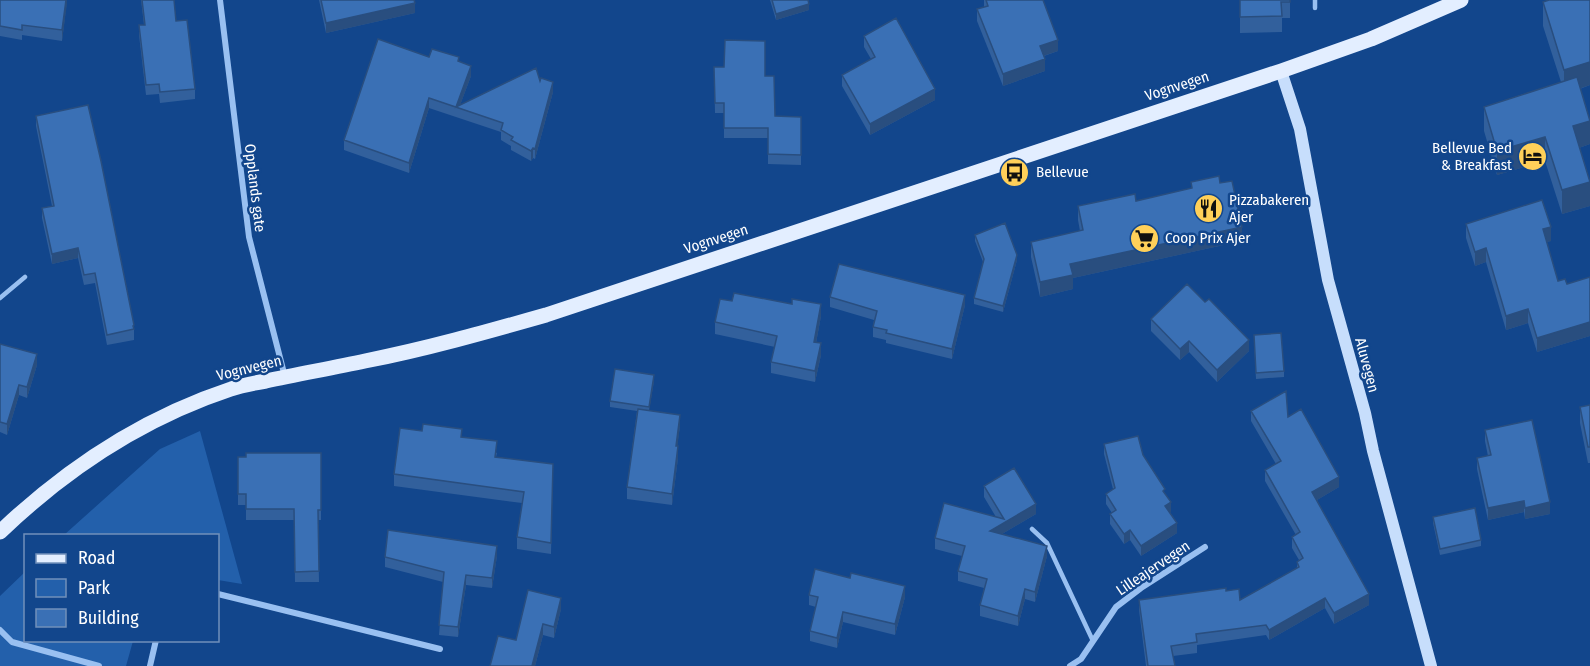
<svg xmlns="http://www.w3.org/2000/svg" width="1590" height="666" font-family="'Fira Sans Condensed',sans-serif">
<style>
.green{fill:#2360ab}
.lines{fill:none;stroke-linecap:round;stroke-linejoin:round}
.service{stroke:#99c0f1;stroke-width:4.5}
.minor{stroke:#99c0f1;stroke-width:6}
.secondary{stroke:#c7defc;stroke-width:12}
.primary{stroke:#e3eeff;stroke-width:15}
.wall{fill:#32609c}
.shaded-wall{fill:#294e7f}
.building{fill:#3a70b5;stroke:#294e7f;stroke-width:1.5}
.labels{text-anchor:middle;stroke-width:5;stroke-linejoin:round;paint-order:stroke}
.street-label{font-size:15px;fill:#fff;stroke:#12468c}
.poi-label{font-size:15px;fill:#fff;stroke:#12468c;text-anchor:start}
</style>
<rect width="100%" height="100%" fill="#12468c"/>
<path class="green" d="M200,431l42,153 -24,-4v-44l-154,-1 96,-86z
M25,572l1,68 107,1 -7,25h-126v-70z"/>
<g class="lines">
<path class="service" d="M1315,0v8
M0,298l25,-21
M1032,529l15,14 46,98"/>
<path class="minor" d="M220,0l29,237 36,140
M218,594l222,55
M0,630l12,12 87,24
M150,666l6,-26
M1070,666l11,-7 35,-52 25,-19 64,-41"/>
<path class="secondary" d="M1281,71l19,58 28,151 37,133 8,38 58,215"/>
<path class="primary" d="M0,532c66,-63 143,-114 231,-143 11,-4 23,-6 35,-8 33,-7 66,-13 99,-20 61,-12 121,-29 181,-46l735,-244 90,-32 90,-39"/>
</g>
<path class="wall" d="M0,0h67l-5,41 -40,-6v5l-22,-4z
M141,0h33l2,21 19,68v10l-35,4 -1,-9 -13,1 -7,-60v-10h5z
M319,0h95l1,13 -89,20z
M770,0h38l1,10 -33,10z
M984,0h59l15,51 -14,5 1,15 -42,15 -26,-65v-12l7,-2z
M1240,0h50v18h-8v14l-42,1z
M1543,2l47,83 -10,4 10,31v24l-11,4 11,58 -28,8 -17,-53 -48,14 -13,-44v-24l77,-25 -18,-56z
M864,36l71,64 -65,35 -28,-49v-11l29,-16 -7,-12z
M429,57l30,5 12,14 -11,29 80,-24 13,11 -18,67 -2,-1 -2,3 -20,-11v-4l-10,-6v-8l-72,-24 -20,65 -65,-23v-10z
M714,67l51,9 10,40 26,1v48l-33,-1v-26h-44v-25h-9z
M36,116l98,209v15l-27,5 -12,-62 -11,2 -6,-27 -26,6 -10,-46v-10l10,-2 -16,-80z
M1191,182l29,1 22,58 -169,37v11l-33,8 -9,-40v-15l49,-11 -2,-11v-14l58,-5 55,-12z
M1466,224l85,17 -5,1 12,39 9,3 23,-7v59l-53,16 -9,-29 -22,7 -20,-68 -11,4 -9,-28z
M975,235l42,25 -14,52 -29,-8v-6l9,-36 -8,-21z
M830,297l135,8 -13,54 -66,-16v-3l-13,-3v-10l1,-7 -44,-13z
M821,316l-5,27 5,12 -6,27 -44,-9v-11l4,-15 -60,-13v-12z
M1151,319l98,32 -32,31 -28,-30 -9,8 -29,-29z
M1254,341l30,30v6l-28,2z
M0,344l37,21 -10,33 -8,-3 -12,40 -7,-3z
M654,381l-5,29 31,16 -3,20 1,12 -6,47 -45,-6v-12l10,-76 -27,-4v-6z
M1590,405v58h-2l-8,-40v-16z
M1251,411l37,6 51,70 -22,13 52,105 -35,19 -9,-16 -56,32 -3,-5 -69,10v8l-24,3 2,10h-29l-7,-56v-10l87,-9 14,9 57,-32v-6l2,-2 -7,-12v-11l4,-2 -31,-54v-11l11,-6 -25,-43z
M1485,430l65,84 -25,5 -1,-7 -36,8 -11,-51v-11l11,-2 -3,-15z
M462,437l35,16 -1,4 57,7 -2,90 -34,-5v-12l5,-34 -128,-17v-12z
M1104,444l39,11 22,39 6,18h-1l7,21 -36,23 -11,-16 -6,4 -14,-20v-10l2,-1 -6,-9v-10l7,-5 -9,-35z
M321,453v67h-3l1,62h-24l-1,-62h-48v-15h-8v-48z
M984,486l52,28 -34,20 45,22 -12,46 -10,-3 -7,27 -38,-10v-11l4,-17 -26,-7v-10l4,-15 -27,-7v-11l61,-21 -12,-20z
M1433,517l48,23v6l-41,9 -7,-32z
M497,556l-5,32 -26,-3 -8,52 -19,-2 4,-53 -58,-15v-10z
M809,595l96,2 -10,38 -52,-13 -6,26 -27,-7v-10l6,-24 -7,-2z
M561,609l-7,29 -11,-3 -8,31h-45l26,-26z"/>
<path class="shaded-wall" d="M66,0h1v4l-5,37v-11z
M415,3v10l-89,20v-10z
M809,4v6l-33,10v-6z
M1058,40v11l-18,6v-11z
M1045,59v12l-42,15v-12z
M1590,62v23l-26,9v-24z
M471,66v10l-12,32 -3,-1z
M553,82v10l-18,67v-10z
M935,89v11l-65,35v-11z
M429,98v10l-20,65v-10z
M1590,121v23l-17,6v-24z
M1545,137v24l-48,14v-24z
M533,148v10l-2,3v-10z
M1590,182v24l-28,8v-24z
M1242,227v14l-169,37v11l-33,8v-15l30,-18z
M1551,227v14l-8,2v-14z
M78,248v10l-26,6v-10z
M1486,248v14l-11,4v-14z
M1017,255v5l-14,52v-6z
M965,295v10l-13,54v-10z
M821,304v12l-7,38v-12z
M1528,309v14l-22,7v-14z
M1590,322v14l-53,16v-14z
M1249,340v11l-32,31v-12z
M1189,341v11l-9,8v-11z
M821,343v12l-6,27v-11z
M37,354v11l-10,33v-11z
M654,375v6l-5,32v-6z
M19,385v10l-12,40v-11z
M680,415v11l-4,32v-12z
M678,446v12l-6,47v-11z
M1339,477v10l-27,16v-11z
M1524,501v11l-36,8v-12z
M1171,502v10l-6,4v-10z
M1550,502v12l-25,5v-11z
M1036,504v10l-46,27v-10z
M1177,523v10l-36,23v-10z
M1130,530v10l-6,4v-10z
M497,546v10l-5,32v-10z
M1047,546v10l-12,46v-10z
M466,575v10l-8,52v-10z
M905,586v11l-10,38v-11z
M1025,589v10l-7,27v-10z
M1369,594v11l-35,19v-11z
M561,598v11l-7,29v-11z
M1325,598v10l-56,32v-10z
M843,612v10l-6,26v-10z
M543,624v11l-8,31h-3z"/>
<path class="building" d="M0,0h66l-4,30 -40,-5v5l-22,-4z
M142,0h32l2,21 11,-1 8,69 -35,3 -1,-8 -13,1 -7,-60h6z
M321,0h93l1,3 -89,20z
M772,0h36l1,4 -33,10z
M986,0h57l15,40 -18,6 5,13 -42,15 -26,-65 11,-3z
M1240,0h50v2h-9l1,14 -42,1z
M1549,0h41v62l-26,8 -21,-68z
M896,18l39,71 -65,35 -28,-49 33,-18 -11,-21z
M378,39l51,18 3,-8 27,8 -1,4 13,5 -15,41 80,-39 4,13 1,-3 12,4 -18,67 -2,-1 -2,3 -20,-11 2,-3 -12,-7 2,-7 -74,-25 -20,65 -65,-23z
M725,40l40,1v35h9l1,40 26,1v38l-33,-1v-26h-44v-25h-9l-1,-36h10z
M1577,77l13,44 -17,5 17,56 -28,8 -17,-53 -48,14 -13,-44z
M88,105l13,56 33,164 -1,1 1,3 -27,6 -12,-62 -11,2 -6,-27 -26,6 -10,-46 12,-2 -18,-90z
M1219,176l1,7 12,-2 10,46 -172,37 3,11 -33,7 -9,-40 52,-12 -5,-24 57,-12 1,7 56,-13 -1,-6z
M1542,200l9,27 -8,2 15,52 7,-2 2,5 23,-7v45l-53,16 -9,-29 -22,7 -20,-68 -11,4 -9,-28z
M1005,223l12,32 -14,51 -29,-8 10,-39 -9,-24z
M839,264l126,31 -13,54 -66,-16 1,-3 -14,-3 4,-16 -47,-14z
M1187,284l18,18 4,-3 40,41 -32,30 -28,-29 -9,8 -29,-30z
M734,293l58,11v-5l29,5 -7,38 7,1 -6,28 -44,-9 6,-26 -62,-14 5,-23 12,2z
M1281,333l3,38 -28,2 -2,-38z
M0,344l37,10 -10,33 -8,-2 -12,39 -7,-2z
M615,369l39,6 -5,32 -39,-6z
M1286,391l2,26 13,-8 38,68 -27,15 57,102 -35,19 -9,-15 -56,32 -3,-5 -70,9 1,8 -26,4 4,20h-27l-9,-66 87,-12v3l13,-2 1,11 59,-33 -2,-5 6,-4 -11,-21 8,-5 -35,-62 16,-9 -30,-50z
M1590,405v42h-2l-8,-40z
M638,409l42,6 -4,31h2l-6,48 -45,-7z
M1532,420l18,82 -25,6 -1,-7 -36,7 -11,-50 14,-3 -6,-25z
M423,424l39,5 -1,8 36,4 -2,16 58,7 -2,79 -34,-6 7,-45 -130,-18 6,-46 22,3z
M1138,436l5,19 22,34 -2,2 8,11 -6,4 12,17 -36,23 -11,-16 -6,4 -14,-20 6,-4 -10,-16 9,-6 -11,-44z
M246,453h75v57h-3l1,61 -24,1 -1,-63h-48v-15h-8v-37h8z
M1014,468l22,36 -46,27 57,15 -12,46 -10,-3 -7,27 -38,-11 7,-26 -29,-8 7,-25 -30,-8 9,-35 60,16 -20,-33z
M1475,508l6,32 -41,9 -7,-32z
M388,530l109,16 -5,32 -26,-3 -8,52 -19,-2 5,-53 -59,-15z
M815,569l35,9 1,-5 54,13 -10,38 -52,-12 -6,26 -27,-7 8,-34 -9,-2z
M528,590l33,8 -7,29 -11,-3 -11,42h-42l8,-30 18,4z"/>
<defs>
<symbol id="hotel-disc" viewBox="-11 -11 22 22"><circle r="9.5" fill="#ffd059" stroke="#12468c"/><path d="M-6-4.5h1.5V1H6V5H4.5V3h-9V5H-6ZM-4 0a1.8 1.8 0 1 1 3.6 0ZM.5 0V-2.5h3Q6-2.5 6 0Z" fill="#111"/></symbol>
<symbol id="bus-disc" viewBox="-11 -11 22 22"><circle r="9.5" fill="#ffd059" stroke="#12468c"/><path d="M-5-6H5V4H4V6H2V4H-2V6H-4V4H-5ZM-3.5-4V0h7V-4ZM-3.5 1.2v1.5H-2V1.2ZM2 1.2v1.5H3.5V1.2Z" fill="#111"/></symbol>
<symbol id="restaurant-disc" viewBox="-11 -11 22 22"><circle r="9.5" fill="#ffd059" stroke="#12468c"/><path d="M-5-6h1v4h1v-4h1v4h1v-4h1v5L-1.5 .5V6h-2V.5L-5-1ZM5-6V6H3V1.5H1.5Q1.5-4 5-6Z" fill="#111"/></symbol>
<symbol id="supermarket-disc" viewBox="-11 -11 22 22"><circle r="9.5" fill="#ffd059" stroke="#12468c"/><path d="M-6-5.5h2.5l.6 2H6L4.5 2H-2.5L-4.4-4H-6ZM-1.5 3.2a1.3 1.3 0 1 0 .1 0ZM3 3.2a1.3 1.3 0 1 0 .1 0Z" fill="#111"/></symbol>
</defs>
<g fill-rule="evenodd">
<use href="#hotel-disc" x="1516" y="140" width="33" height="33"/>
<use href="#bus-disc" x="998" y="156" width="33" height="33"/>
<use href="#restaurant-disc" x="1192" y="192" width="33" height="33"/>
<use href="#supermarket-disc" x="1128" y="222" width="33" height="33"/>
</g>
<g class="labels">
<g class="street-label">
<text transform="translate(1177 86) rotate(-18)" y="5">Vognvegen</text>
<text transform="translate(255 188) rotate(83)" y="5">Opplands gate</text>
<text transform="translate(716 239) rotate(-18)" y="5">Vognvegen</text>
<text transform="translate(1367 365) rotate(75)" y="5">Aluvegen</text>
<text transform="translate(249 368) rotate(-14)" y="5">Vognvegen</text>
<text transform="translate(1153 568) rotate(-34)" y="5">Lilleajervegen</text>
</g>
<g class="poi-label">
<text x="1512" y="153" text-anchor="end">Bellevue Bed<tspan x="1512" dy="17">&amp; Breakfast</tspan></text>
<text x="1036" y="177">Bellevue</text>
<text x="1229" y="205">Pizzabakeren<tspan x="1229" dy="17">Ajer</tspan></text>
<text x="1165" y="243">Coop Prix Ajer</text>
</g>
</g>
<rect x="24" y="534" width="195" height="108" fill="#12468c" stroke="#7190ba" stroke-width="1.5"/>
<rect x="36" y="554" width="30" height="9" fill="#e3eeff" stroke="#7190ba" stroke-width="1.5"/>
<text x="78" y="564" font-size="18" fill="#ffffff">Road</text>
<rect x="36" y="579" width="30" height="18" fill="#2360ab" stroke="#7190ba" stroke-width="1.5"/>
<text x="78" y="594" font-size="18" fill="#ffffff">Park</text>
<rect x="36" y="609" width="30" height="18" fill="#3a70b5" stroke="#7190ba" stroke-width="1.5"/>
<text x="78" y="624" font-size="18" fill="#ffffff">Building</text>
</svg>
